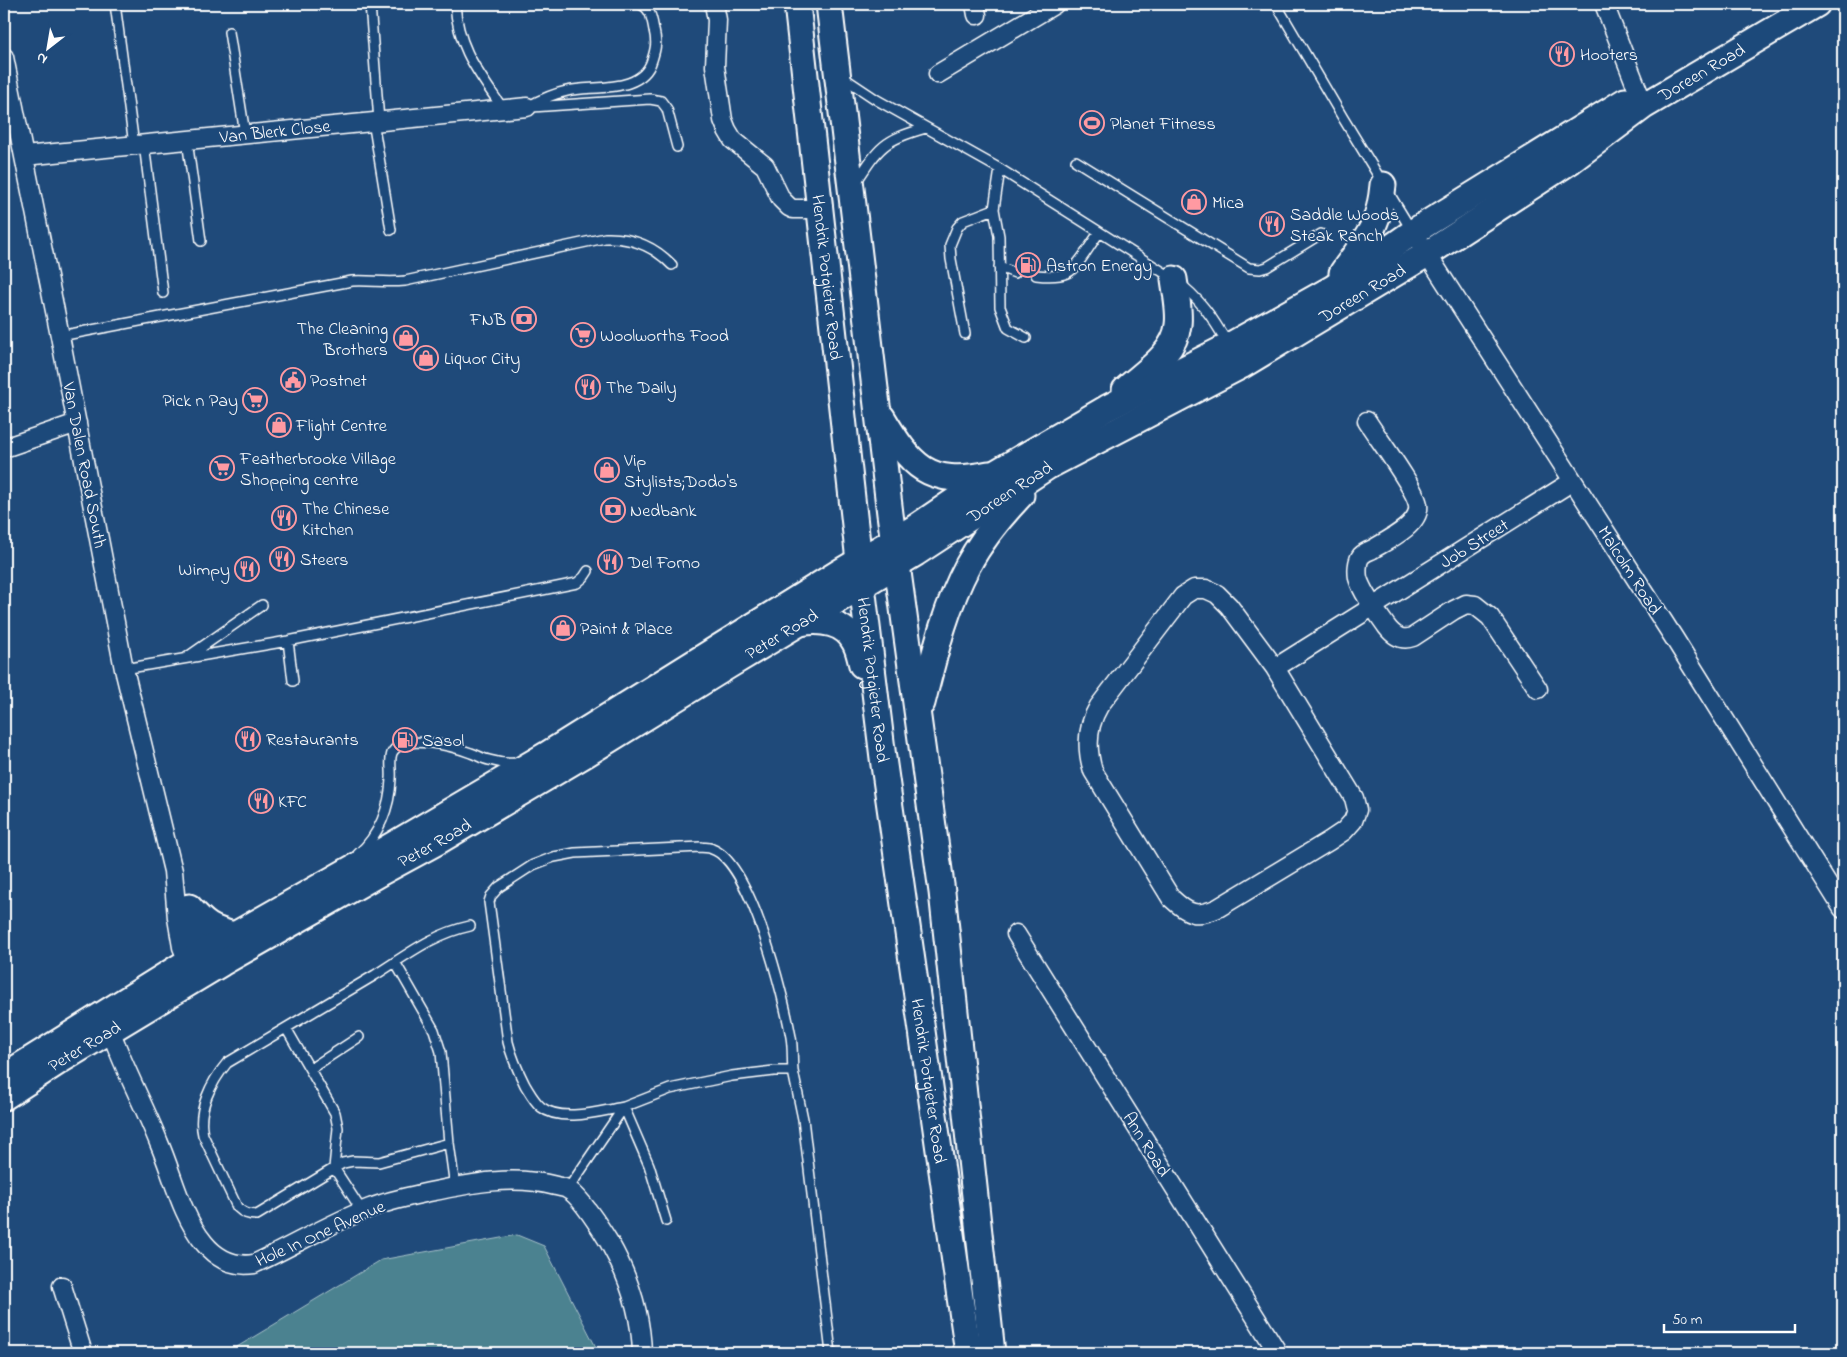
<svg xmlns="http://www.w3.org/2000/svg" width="1847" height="1357" font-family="'Indie Flower',sans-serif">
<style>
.green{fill:#4c8290;stroke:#a6c0c8}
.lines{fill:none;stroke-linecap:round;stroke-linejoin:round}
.lane-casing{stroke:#fff;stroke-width:12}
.street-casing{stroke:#fff;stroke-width:21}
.secondary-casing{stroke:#fff;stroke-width:29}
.lane{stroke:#1f4a7a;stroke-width:9}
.street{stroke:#1f4a7a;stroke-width:18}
.secondary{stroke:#1f4a7a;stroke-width:25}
.labels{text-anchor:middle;stroke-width:4;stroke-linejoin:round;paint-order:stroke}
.poi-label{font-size:18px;fill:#fff;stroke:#1f4a7a;text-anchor:start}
.street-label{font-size:18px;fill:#fff;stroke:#1f4a7a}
</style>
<rect width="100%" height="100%" fill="#1f4a7a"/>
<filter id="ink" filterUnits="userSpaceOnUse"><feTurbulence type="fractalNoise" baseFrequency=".02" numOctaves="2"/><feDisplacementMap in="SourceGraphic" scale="10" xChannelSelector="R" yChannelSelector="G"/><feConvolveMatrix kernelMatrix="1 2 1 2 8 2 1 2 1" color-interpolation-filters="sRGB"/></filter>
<g filter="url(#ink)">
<path class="green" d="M517,1235l27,11 55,107h-372l154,-93z"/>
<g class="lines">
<defs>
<path id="lane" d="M115,4l19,141
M370,4l9,117
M455,4c3,45 24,69 48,105
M1276,4l67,114 69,113
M229,32l16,102
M841,76l36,24 123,69 174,110c26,19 39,39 55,67
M527,107c13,-7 25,-13 40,-16 27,-6 75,3 85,-31 4,-12 5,-18 2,-30 -2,-10 -3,-22 -14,-26
M532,107l118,-8 11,2 6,8 10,38
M373,121l18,109
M187,140l14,101
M144,144l19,149
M1076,161l173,107 11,1 7,-2 54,-33
M1000,169l-6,40 5,27 1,71 8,21 18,10
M855,184c24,-37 28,-44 71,-56
M999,267l16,6
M1036,275c9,1 22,2 31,-2 11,-5 24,-30 32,-40
M965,334l-14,-75 -1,-14 7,-17 6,-7 31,-12
M60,336l292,-55c18,-1 35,2 53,0l200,-43c27,-1 49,8 67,27
M288,641l5,40
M186,658l76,-53
M124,669l164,-28 289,-58 7,-6 4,-6
M358,854c21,-18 32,-47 33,-75 1,-9 -2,-18 1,-26 10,-21 63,-6 79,0 6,2 12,6 18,7 10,3 20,4 30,3
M395,962l39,68 7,22 8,91 6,44
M286,1028l49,85 3,15 -4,40 28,43
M310,1069l49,-32
M793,1071l10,48 28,234
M449,1143l-70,19 -26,-1 -10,2 -86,52c-9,0 -14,-2 -20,-8l-34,-72c-6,-25 8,-53 24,-72 49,-29 99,-59 148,-88 32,-20 58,-41 95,-49
M568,1189l56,-82 46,-18 62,-13 42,-5h19c-1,-11 0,-23 -2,-34 -7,-39 -40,-175 -79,-188 -3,-2 -8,-1 -11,-2l-126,6 -21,4 -21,8 -34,22 -8,9 -2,6 19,140c4,16 10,29 17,43 5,8 9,16 16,22 20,16 60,4 83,0l25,58 17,56"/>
<path id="street" d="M714,4l3,16 -2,46 8,54 4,10 6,10 32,26 16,33 8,8 4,2h27
M975,4l2,11
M1604,4l40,102
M4,57l56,279 64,333 49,202 4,47 5,29 10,24
M938,74l117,-70
M24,156l503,-49
M1413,232l261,406 169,271
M1367,421c10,16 49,68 51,84 3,20 -32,36 -47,45 -3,1 -8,4 -10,6 -4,5 -4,16 -3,22 4,15 20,36 29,49 7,9 15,14 26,10l41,-27 12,-6 9,1 15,12 48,72
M4,448l73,-25
M1194,589h12l11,5 12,12 46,62 79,130 3,12 -4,11 -9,10 -15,10 -111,67c-22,10 -30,6 -47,-10l-78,-127c-7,-23 -6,-45 6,-65l84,-110z
M1275,668l298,-187
M190,908l9,33 9,20
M1016,934l262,419
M107,1020c13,42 36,82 52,123 14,32 22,72 45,100 13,16 30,24 50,21 39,-18 76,-41 116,-56 18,-7 37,-11 55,-15 43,-9 87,-19 131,-7 3,1 8,1 11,3 13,6 34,40 42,53 20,35 32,71 33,111
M62,1286l21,67"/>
<g id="secondary">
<path id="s1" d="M797,4l62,557 24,197 85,595"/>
<path d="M829,4l61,510 52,378 50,461"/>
<path d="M1342,273c24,-35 37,-44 41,-88"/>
<path d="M1125,390c19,-18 50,-36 53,-65 2,-14 -2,-31 -4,-46"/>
<path d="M882,417c29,49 46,70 107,57"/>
<path d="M800,623c20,-4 45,-1 55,20 4,7 5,15 7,22"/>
<path d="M922,703c12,-47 23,-95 46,-138 14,-26 33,-49 53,-70"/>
<path d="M189,907c16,18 22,22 45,28"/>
<path d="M4,1076l183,-114 190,-108 169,-99 292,-182 75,-44 84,-57 110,-64 122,-62 104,-58 80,-56 212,-131"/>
<path id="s2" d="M4,1097l57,-37 161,-97 158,-90 57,-31 149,-88 142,-88 188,-113 131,-86 194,-101 186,-112 145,-94 72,-54 173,-102"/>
</g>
</defs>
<use href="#lane" class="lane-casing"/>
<use href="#street" class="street-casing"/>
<use href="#secondary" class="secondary-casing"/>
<use href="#lane" class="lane"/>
<use href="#street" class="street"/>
<use href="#secondary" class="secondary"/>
</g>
</g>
<defs>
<symbol id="restaurant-ring" viewBox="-11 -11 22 22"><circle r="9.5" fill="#1f4a7a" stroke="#ff9aa2" stroke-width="1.5"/><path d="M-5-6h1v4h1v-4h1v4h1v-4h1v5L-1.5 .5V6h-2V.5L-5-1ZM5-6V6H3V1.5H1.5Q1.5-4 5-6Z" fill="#ff9aa2"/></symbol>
<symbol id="stadium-ring" viewBox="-11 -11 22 22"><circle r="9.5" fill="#1f4a7a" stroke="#ff9aa2" stroke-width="1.5"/><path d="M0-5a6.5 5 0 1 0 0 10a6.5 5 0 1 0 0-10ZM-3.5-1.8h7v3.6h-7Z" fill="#ff9aa2"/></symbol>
<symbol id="shop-ring" viewBox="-11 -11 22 22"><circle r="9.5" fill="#1f4a7a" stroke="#ff9aa2" stroke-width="1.5"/><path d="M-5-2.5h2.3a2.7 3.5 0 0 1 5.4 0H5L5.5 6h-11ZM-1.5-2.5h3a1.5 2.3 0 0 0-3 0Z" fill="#ff9aa2"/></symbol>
<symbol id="fuel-ring" viewBox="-11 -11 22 22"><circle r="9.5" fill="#1f4a7a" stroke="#ff9aa2" stroke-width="1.5"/><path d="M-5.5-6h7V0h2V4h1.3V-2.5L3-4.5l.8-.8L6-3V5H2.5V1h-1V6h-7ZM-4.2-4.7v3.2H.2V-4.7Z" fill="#ff9aa2"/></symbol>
<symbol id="bank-ring" viewBox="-11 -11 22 22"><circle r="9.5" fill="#1f4a7a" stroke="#ff9aa2" stroke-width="1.5"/><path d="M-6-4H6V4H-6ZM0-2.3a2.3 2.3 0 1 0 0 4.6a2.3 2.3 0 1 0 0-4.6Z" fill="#ff9aa2"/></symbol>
<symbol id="supermarket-ring" viewBox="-11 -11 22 22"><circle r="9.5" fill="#1f4a7a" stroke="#ff9aa2" stroke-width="1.5"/><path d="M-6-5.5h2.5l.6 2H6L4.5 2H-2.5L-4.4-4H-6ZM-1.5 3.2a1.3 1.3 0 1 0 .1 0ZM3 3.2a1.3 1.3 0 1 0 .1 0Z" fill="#ff9aa2"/></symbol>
<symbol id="civic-ring" viewBox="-11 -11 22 22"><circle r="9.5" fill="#1f4a7a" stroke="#ff9aa2" stroke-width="1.5"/><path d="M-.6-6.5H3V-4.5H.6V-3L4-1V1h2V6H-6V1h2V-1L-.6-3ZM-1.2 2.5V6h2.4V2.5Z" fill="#ff9aa2"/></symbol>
</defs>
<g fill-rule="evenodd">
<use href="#restaurant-ring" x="1548" y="40" width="28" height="28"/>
<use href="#stadium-ring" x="1078" y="109" width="28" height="28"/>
<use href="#shop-ring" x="1180" y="188" width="28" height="28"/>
<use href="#restaurant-ring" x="1258" y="210" width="28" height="28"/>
<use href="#fuel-ring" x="1014" y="251" width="28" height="28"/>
<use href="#bank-ring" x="510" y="305" width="28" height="28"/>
<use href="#supermarket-ring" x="569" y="321" width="28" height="28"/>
<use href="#shop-ring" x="392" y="324" width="28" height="28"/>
<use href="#shop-ring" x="412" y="344" width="28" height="28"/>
<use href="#civic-ring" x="279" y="366" width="28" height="28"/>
<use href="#restaurant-ring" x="574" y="373" width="28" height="28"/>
<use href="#supermarket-ring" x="241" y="386" width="28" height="28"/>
<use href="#shop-ring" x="265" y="411" width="28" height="28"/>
<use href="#supermarket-ring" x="208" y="454" width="28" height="28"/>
<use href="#shop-ring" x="593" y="456" width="28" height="28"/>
<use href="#bank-ring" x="599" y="496" width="28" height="28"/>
<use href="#restaurant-ring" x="270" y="504" width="28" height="28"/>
<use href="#restaurant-ring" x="268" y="545" width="28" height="28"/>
<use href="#restaurant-ring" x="596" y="548" width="28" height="28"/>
<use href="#restaurant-ring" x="233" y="555" width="28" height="28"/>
<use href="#shop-ring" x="549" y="614" width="28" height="28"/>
<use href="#restaurant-ring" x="234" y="725" width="28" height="28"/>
<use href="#fuel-ring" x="391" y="726" width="28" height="28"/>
<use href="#restaurant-ring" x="247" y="787" width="28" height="28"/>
</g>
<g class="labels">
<g class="poi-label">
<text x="1580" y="60">Hooters</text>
<text x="1110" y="129">Planet Fitness</text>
<text x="1212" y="208">Mica</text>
<text x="1290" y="220">Saddle Woods<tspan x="1290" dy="21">Steak Ranch</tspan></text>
<text x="1046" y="271">Astron Energy</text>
<text x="506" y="325" text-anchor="end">FNB</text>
<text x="388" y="334" text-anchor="end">The Cleaning<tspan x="388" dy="21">Brothers</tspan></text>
<text x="600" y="341">Woolworths Food</text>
<text x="444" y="364">Liquor City</text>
<text x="310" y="386">Postnet</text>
<text x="606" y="393">The Daily</text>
<text x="238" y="406" text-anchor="end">Pick n Pay</text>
<text x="296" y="431">Flight Centre</text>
<text x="240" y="464">Featherbrooke Village<tspan x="240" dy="21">Shopping centre</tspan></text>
<text x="624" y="466">Vip<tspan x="624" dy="21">Stylists;Dodo's</tspan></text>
<text x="302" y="514">The Chinese<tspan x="302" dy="21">Kitchen</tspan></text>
<text x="630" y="516">Nedbank</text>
<text x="300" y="565">Steers</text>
<text x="628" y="568">Del Forno</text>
<text x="230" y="575" text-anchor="end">Wimpy</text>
<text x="580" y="634">Paint &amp; Place</text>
<text x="266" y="745">Restaurants</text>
<text x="422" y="746">Sasol</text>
<text x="278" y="807">KFC</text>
</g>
<g class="street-label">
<text dy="6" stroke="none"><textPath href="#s2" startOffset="1984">Doreen Road</textPath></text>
<text transform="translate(275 131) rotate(-6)" y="6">Van Blerk Close</text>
<text dy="6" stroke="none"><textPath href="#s1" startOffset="275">Hendrik Potgieter Road</textPath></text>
<text dy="6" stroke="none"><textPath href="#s2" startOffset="1579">Doreen Road</textPath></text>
<text transform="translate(85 465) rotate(79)" y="6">Van Dalen Road South</text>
<text dy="6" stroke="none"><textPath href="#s2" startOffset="1174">Doreen Road</textPath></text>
<text transform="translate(1474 543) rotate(-32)" y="6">Job Street</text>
<text transform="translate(1630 570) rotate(57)" y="6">Malcolm Road</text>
<text dy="6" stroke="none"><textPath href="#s2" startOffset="905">Peter Road</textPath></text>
<text dy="6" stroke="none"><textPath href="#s1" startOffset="680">Hendrik Potgieter Road</textPath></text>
<text dy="6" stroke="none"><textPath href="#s2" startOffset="500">Peter Road</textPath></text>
<text dy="6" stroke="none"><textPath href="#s2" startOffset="95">Peter Road</textPath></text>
<text dy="6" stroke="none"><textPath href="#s1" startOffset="1085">Hendrik Potgieter Road</textPath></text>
<text transform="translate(1147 1144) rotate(58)" y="6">Ann Road</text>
<text transform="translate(320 1233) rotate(-24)" y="6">Hole In One Avenue</text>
</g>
</g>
<rect width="1847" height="1357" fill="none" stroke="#1f4a7a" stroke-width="20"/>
<rect x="10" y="10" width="1827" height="1337" fill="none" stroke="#fff" stroke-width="2" filter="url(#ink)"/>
<g transform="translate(48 48) rotate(211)" stroke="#1f4a7a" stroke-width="4" paint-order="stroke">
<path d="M0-4L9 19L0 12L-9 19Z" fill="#ffffff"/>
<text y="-8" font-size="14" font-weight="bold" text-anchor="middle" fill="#ffffff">N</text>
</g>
<path d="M1664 1324v8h131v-8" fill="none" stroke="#ffffff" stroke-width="2.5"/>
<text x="1672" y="1324" font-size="15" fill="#ffffff" stroke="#1f4a7a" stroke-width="4" paint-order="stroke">50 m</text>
</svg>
